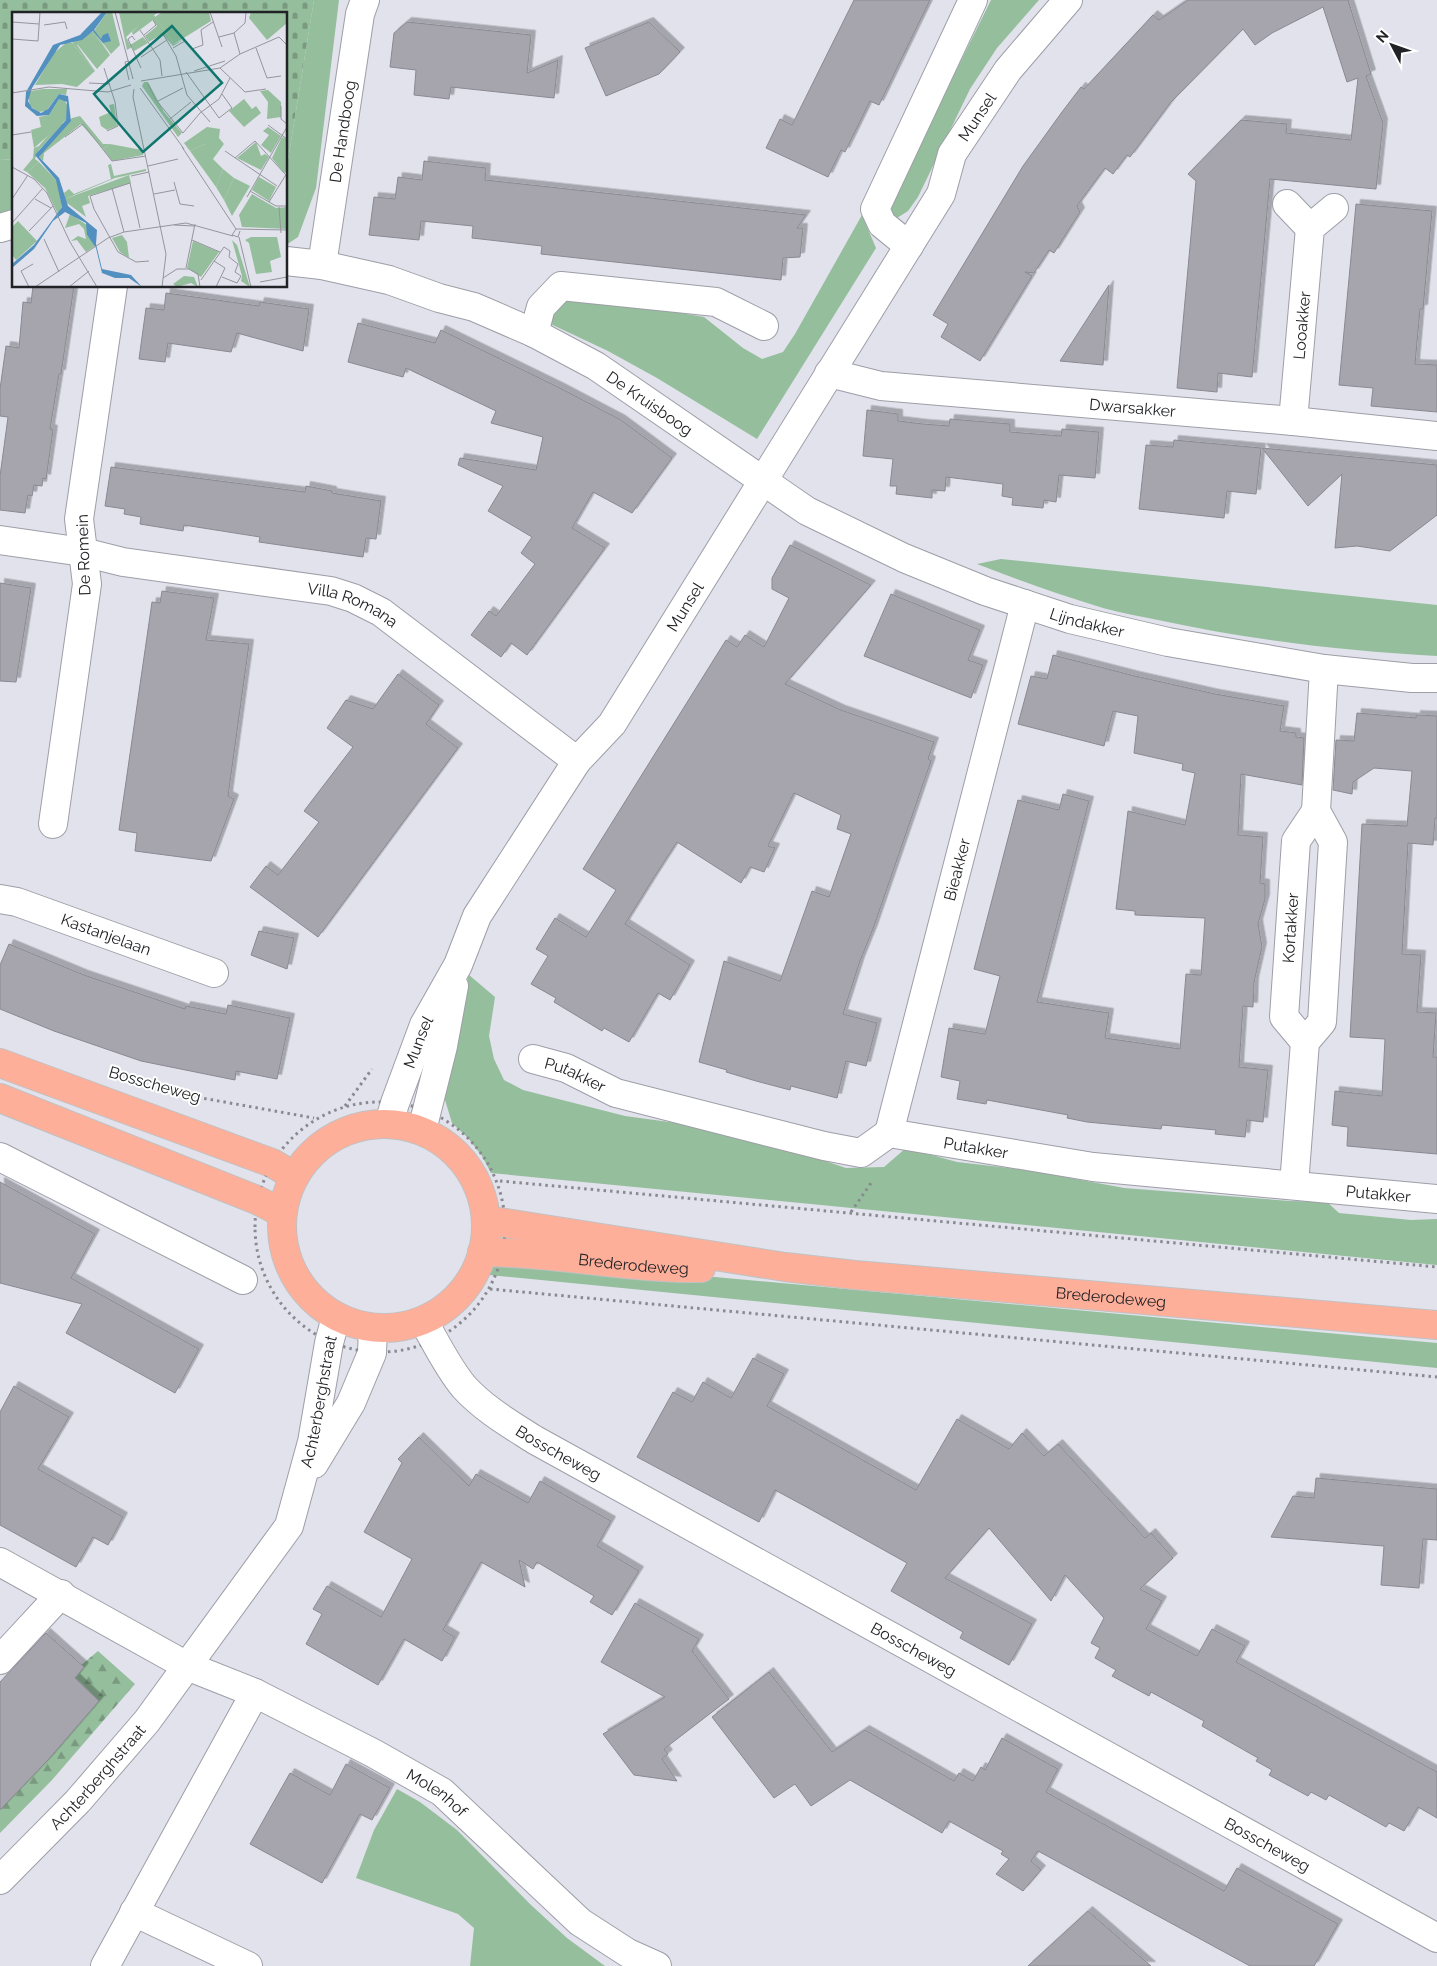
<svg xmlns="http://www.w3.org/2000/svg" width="1437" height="1966" font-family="Raleway,sans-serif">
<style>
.green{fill:#95be9c}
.forest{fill:url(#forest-firs)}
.cemetery{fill:url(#cemetery-stones)}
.building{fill:#a6a5ae;stroke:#8a8992;filter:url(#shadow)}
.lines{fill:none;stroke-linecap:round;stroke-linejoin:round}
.minor-casing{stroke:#9d9ea7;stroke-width:30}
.major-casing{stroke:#c1c1c2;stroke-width:30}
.path{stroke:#898a91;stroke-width:3;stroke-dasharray:2.5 4;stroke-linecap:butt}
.minor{stroke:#fff;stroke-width:28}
.major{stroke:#feaf9a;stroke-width:28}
.labels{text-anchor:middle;stroke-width:4;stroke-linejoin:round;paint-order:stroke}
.street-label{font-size:16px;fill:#212225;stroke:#fff}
.inset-road{fill:none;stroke:#94959c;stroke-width:1}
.view{fill:#0f766e;fill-opacity:0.15;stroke:#0f766e;stroke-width:2.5}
.inset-edge{fill:none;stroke:#212225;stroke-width:2.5}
</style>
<defs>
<pattern id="forest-firs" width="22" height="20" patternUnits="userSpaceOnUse" patternTransform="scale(1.25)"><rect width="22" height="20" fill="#95be9c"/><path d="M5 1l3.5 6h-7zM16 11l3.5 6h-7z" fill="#799a7f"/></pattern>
<pattern id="cemetery-stones" width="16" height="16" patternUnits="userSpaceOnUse" patternTransform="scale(1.25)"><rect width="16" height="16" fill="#95be9c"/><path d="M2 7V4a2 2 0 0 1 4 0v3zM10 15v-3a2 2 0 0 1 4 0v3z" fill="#799a7f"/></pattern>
<filter id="shadow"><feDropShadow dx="4.5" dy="-4.5" stdDeviation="0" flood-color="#0004"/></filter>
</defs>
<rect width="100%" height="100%" fill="#e1e2ec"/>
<path class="green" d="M314,0h25l-23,188 -18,49 -12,8v-73z
M991,0h48l-42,48 -27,41 -52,108 -10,14 -11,7 -5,-4 -1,-12z
M0,159l14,1v75l-14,4z
M862,215l14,33 -119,191 -100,-61 -49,-27 -68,-32 6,-24 36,1 122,21 39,31 19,11 21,-7 12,-18z
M1001,559l436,46v51c-93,-5 -187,-16 -279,-36 -18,-4 -37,-7 -55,-12 -43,-13 -85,-28 -126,-44z
M469,975l26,22 -6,39 5,23 10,21 19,10 102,26 59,8 113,20 31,18 18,6 38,-1 22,-19 51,14 70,8 97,18 166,13 37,1 12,11 72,7 26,-1v46l-946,-92 -9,-17 -14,-18 -16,-15 -7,-23 -3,-36z
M496,1257l941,86v25l-948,-93z
M397,1789l23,13 37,28 74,75 36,33 38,28h-135l4,-38 -16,-14 -102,-36 18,-48z"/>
<path class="forest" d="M98,1651l37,33 -83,96 -52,53v-141l62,-11z"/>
<path class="cemetery" d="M0,0h314l-28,172v-158h-272v146l-14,-1z"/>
<path class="building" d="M854,0h76l-51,105 -9,-4 -25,51 -4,-2 -13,27 -62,-29 14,-29 12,6z
M1188,0h160l23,74 -5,2 17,47 -7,66 -106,-10 -18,198 -34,-4 -1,19 -40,-4 19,-207 -8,-7 53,-54 46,4 -1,9 65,7 7,-62 -11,4 -24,-75 -51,26 -17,12 -12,-16 -72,73 -41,55 -3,-2 -14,19 -8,-6 -28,38 3,6 -26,41 -5,-3 -15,23 -9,-1 7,4 -52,85 -39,-24 7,-13 -15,-9 90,-149 39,-54 19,-25 3,2 69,-74 6,5z
M407,22l124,13 -4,38 31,-13 -4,38 -103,-11 -2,12 -35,-4 2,-25 -26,-3 4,-34z
M649,22l31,30 -21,22 -53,22 -21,-48z
M424,161l62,7 -1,12 321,35 -9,13h6l-3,29 -17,1 -2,22 -240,-26 1,-8 -70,-8 1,-12 -52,-5 -2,19 -50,-5 5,-38 21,2 3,-22 24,3z
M1356,204l76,7 -9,98h-3l-5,55 22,1v47l-66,-6 2,-18 -34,-3z
M1109,285l-6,80 -43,-4z
M33,286h41l-13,88h-2l-9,55 3,1 -7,49 -3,-1 -1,8 -8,-1 -2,11 -4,-1 -3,18 -25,-3v-34l8,-59 -8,-1v-27l6,-43 13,2 4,-46 8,1z
M166,293l93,13 1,-4 49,7 -6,42 -66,-18 -6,19 -63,-9 -3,19 -26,-3 7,-51 18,2z
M358,323l77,20 6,-13 119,58 61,32 51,38 -40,55 -39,-21 -21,36 33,20 -78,107 -16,-12 -10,14 -30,-22 18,-24 7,5 39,-52 -14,-11 11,-16 -44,-26 15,-25 -45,-21 2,-7 76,12 7,-33 -52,-14 5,-12 -90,-43 -3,9 -55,-15z
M867,410l31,4v7l25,3 26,2 1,-7 60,5v8l51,4 1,-7 37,3 -4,46 -36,-3 -3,27 -12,-2 -1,8 -31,-3 1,-7 -11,-2 1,-12 -57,-7 -1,14 -13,-1v8l-36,-4 1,-8h-7l3,-27 -30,-3z
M1174,440l87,8 -5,46 -29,-3 -3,27 -85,-9 7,-64 27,2z
M1262,448l175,17v50l-47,36 -33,-5 -22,2 7,-74 -34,32z
M111,467l194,25 1,-6 26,5v2l49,8 -5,38 -10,-1 -3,19 -104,-15 1,-5 -76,-12 -1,6 -43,-7 1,-7 -17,-3 1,-5 -20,-3z
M790,545l81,40 -86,99 56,26 93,32 -6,17 3,2 -58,168 -13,32 -17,53 34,9 -11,43 -20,-5 -9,37 -46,-12 -1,4 -34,-9 -30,-9 1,-2 -28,-8 25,-101 56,20 32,-90 17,6 9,-26 13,-37 -14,-5 4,-14 -47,-22 -26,53 7,2 -11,24 -14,-5 -9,16 -64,-41 -24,37 -28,45 65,41 -20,35 -12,-7 -29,49 -25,-14 -2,3 -48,-29 2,-4 -25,-14 17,-28 -12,-7 19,-31 31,19 30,-47 -33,-21 143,-229 11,7 8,-12 19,12 25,-49 -17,-9v-11z
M0,583l31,5 -15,94 -16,-1z
M162,591l52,7 -8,42 43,4 -21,152 6,3 -23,62 -76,-10 2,-18 -18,-3 33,-228 8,1z
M891,594l89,36 -12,30 15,5 -12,33 -107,-42z
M1053,655l82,21 80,18 69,12 -4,25 16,2v4l8,1 -2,47 -61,-11 -3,61 25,2 -3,46 5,1v15l-7,25 4,23 -8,35 -1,25 -10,-1 -4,61 29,3 -5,52 -16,-2 -2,17 -30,-3 1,-4 -54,-5 -1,4 -74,-7 -20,-4 1,-3 -81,-15 -1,4 -29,-5 3,-18 -19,-4 8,-49 36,6 15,-58 -26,-7 44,-169 41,10 4,-16 26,7 -52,201 72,11 -4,25 75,11 6,-75 15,1 4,-57 -70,-3v-4l-19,-2 12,-98 57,14 10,-52 -13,-3 1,-6 -49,-11 4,-37 -25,-5 -9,35 -86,-22 13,-48 16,3z
M398,674l41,31 -13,19 32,24 -140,189 -68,-50 16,-21 12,9 41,-53 -15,-11 49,-64 -26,-19 19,-28 27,9z
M1357,713l59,5v-3l21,1v102h-2l-2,27 -25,-2 -6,111 19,1 -4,57 19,1 -3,44h4v97l-90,-8 1,-19 -16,-2 3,-34 47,5 3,-57 -35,-2 12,-213 45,2 5,-55 -38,-3 -21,14 -1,12 -19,-4 3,-50 18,1z
M259,931l35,7 -7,31 -36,-14z
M9,944l75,31 101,34 1,-3 40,8 2,-9 62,13 -13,61 -41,-8 -1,9 -94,-19 -87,-30 -54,-22v-44z
M0,1182l95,52 -24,44 128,71 -24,44 -109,-60 16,-29 -82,-21z
M753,1358l31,16 -17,32 149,84 41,-71 52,30 13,-16 22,23 14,-12 87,94 6,-5 22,25 -33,31 22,12 -16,28 51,27 15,-27 33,17 -9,16 201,110v46l-19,-11 -14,24 -15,-8 -3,4 -57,-32 -3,5 -15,-8 -3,4 -39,-21 3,-5 -16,-9 2,-3 -56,-32 2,-5 -53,-29 -2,4 -37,-20 4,-6 -21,-12 5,-10 -9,-5 13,-25 -39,-43 -14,26 -62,-73 -44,50 87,46 -23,41 -49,-27 3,-6 -72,-41 16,-28 -95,-53 -37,-20 -16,32 -122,-65 36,-65 19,10 11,-20 28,16z
M14,1386l55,31 -31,52 85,48 -15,28 -15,-8 -17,30 -76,-42v-113z
M419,1437l50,49 7,-12 52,29 12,-22 71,40 -14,25 42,25 -27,44 -22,-13 4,-6 -57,-34 -4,7 -14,-9 6,27 -44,-25 -38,68 12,7 -13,24 -38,-22 -26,46 -72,-41 16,-30 -9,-5 14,-23 54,31 31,-58 -48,-27 38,-69 -4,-4z
M1316,1478l121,11v51l-14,-1 -4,49 -38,-3 3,-39 -113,-9 22,-41 21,2z
M635,1603l64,36 -7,12 37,48 -65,50 4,5 -6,5 15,22 -43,-6 -31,-41 62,-37 -64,-35z
M46,1633l38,34 -9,11 24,23 -52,60 -47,49v-128z
M769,1672l63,80 33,-22 89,51 5,-8 14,8 8,-14 4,3 17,-32 56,31 -12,23 178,99 13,-23 101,56 -24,42h-64l-212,-115 -7,10 10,9 -18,21 -27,-17 13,-15 -8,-5 2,-3 -54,-30 -7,12 -92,-53 -39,26 -16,-22 -21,14 -62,-81z
M346,1764l44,24 -18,32 -12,-6 -38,69 -72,-39 40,-71 40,22z
M1088,1911l63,55h-123z"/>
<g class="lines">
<defs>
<g id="minor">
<path d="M1287,204l23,24"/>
<path d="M0,228l14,-4"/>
<path d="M909,246l-27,-22 -7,-15 98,-209"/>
<path id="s1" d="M286,261l36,4 67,15 50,18 35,9 60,26 62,33 211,145 97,47 81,33 85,28 98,23 156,27 88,9h25"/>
<path id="s2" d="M322,265l38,-251 5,-14"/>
<path d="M534,333l7,-26 20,-21 155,16 48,24"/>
<path id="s3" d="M829,373l52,13 412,35 144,15"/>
<path id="s4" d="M1293,421l17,-193 24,-20"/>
<path id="s5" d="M0,540l83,12 40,10 208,29 22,7 28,14 196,149"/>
<path d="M53,824l34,-240 -8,-65 34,-233"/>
<path id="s6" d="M0,899l17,3 197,71"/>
<path id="s7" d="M1305,1042l-21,-25 12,-176 20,-30"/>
<path id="s8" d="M533,1059l33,9 50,25 208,53 37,7 28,-20 204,34 344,32"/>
<path id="s9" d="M389,1123l6,-20 29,-78 34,-60 19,-49 100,-155 35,-37 329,-530 11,-40 56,-84 60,-70"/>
<path d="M422,1130l21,-84 11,-60"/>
<path id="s10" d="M889,1133l136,-529"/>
<path d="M0,1157l243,123"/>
<path d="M1294,1185l11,-143 17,-20 11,-180 -17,-31 8,-142"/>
<path id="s11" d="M424,1322c12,21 24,46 40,65 20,22 46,37 71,53l902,498"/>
<path d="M314,1464l37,-61 21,-50 1,-25"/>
<path id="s12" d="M0,1562l187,104 68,27 118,60 69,39 138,130 48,31 29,13"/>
<path d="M0,1660l61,-66"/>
<path id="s13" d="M0,1880l78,-79 69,-80 142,-195 23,-84 17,-99 7,-26"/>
<path d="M134,1912l114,54"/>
<path d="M105,1966l150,-273"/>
</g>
<g id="major">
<path d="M0,1063l272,100 22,13"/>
<path d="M0,1098l257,102 25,13"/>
<circle cx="384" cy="1226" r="102"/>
<path id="s14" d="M486,1220l299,47 70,8 582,50"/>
<path id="s15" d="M482,1252c74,0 146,17 219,16"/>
</g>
</defs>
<use href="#minor" class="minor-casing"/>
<use href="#major" class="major-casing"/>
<path class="path" d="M185,1095l129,23
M255 1227a125 125 0 1 1 250 0a125 125 0 1 1-250 0Z
M345,1106l27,-37
M500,1181l937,86
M851,1212l20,-29
M490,1289l947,88"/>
<use href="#minor" class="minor"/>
<use href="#major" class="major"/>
</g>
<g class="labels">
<g class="street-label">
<text dy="6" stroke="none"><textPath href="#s9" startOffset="1171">Munsel</textPath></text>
<text dy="6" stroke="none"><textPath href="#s2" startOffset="135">De Handboog</textPath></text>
<text dy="6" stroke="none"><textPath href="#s4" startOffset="96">Looakker</textPath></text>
<text dy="6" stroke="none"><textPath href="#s1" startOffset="395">De Kruisboog</textPath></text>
<text dy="6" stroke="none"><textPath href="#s3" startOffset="306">Dwarsakker</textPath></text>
<text transform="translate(83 555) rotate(-92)" y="6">De Romein</text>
<text dy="6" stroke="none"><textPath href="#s5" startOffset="360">Villa Romana</textPath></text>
<text dy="6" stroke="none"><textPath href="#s9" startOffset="599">Munsel</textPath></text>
<text dy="6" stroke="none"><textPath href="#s1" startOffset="888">Lijndakker</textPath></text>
<text dy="6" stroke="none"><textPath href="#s10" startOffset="272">Bieakker</textPath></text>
<text dy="6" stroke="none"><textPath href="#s7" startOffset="122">Kortakker</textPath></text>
<text dy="6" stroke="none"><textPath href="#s6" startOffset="112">Kastanjelaan</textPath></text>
<text dy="6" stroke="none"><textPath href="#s9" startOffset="86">Munsel</textPath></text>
<text dy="6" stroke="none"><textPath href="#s8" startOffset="45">Putakker</textPath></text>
<text transform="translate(155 1084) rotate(16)" y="6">Bosscheweg</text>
<text dy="6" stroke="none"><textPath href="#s8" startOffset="465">Putakker</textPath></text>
<text dy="6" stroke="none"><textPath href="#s8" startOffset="870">Putakker</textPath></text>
<text dy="6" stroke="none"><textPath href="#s15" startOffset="152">Brederodeweg</textPath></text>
<text dy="6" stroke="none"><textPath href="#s14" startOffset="630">Brederodeweg</textPath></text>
<text dy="6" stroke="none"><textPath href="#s13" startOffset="586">Achterberghstraat</textPath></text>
<text dy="6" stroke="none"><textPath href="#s11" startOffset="192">Bosscheweg</textPath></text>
<text dy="6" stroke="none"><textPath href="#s11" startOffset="598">Bosscheweg</textPath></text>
<text dy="6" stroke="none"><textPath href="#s13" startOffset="142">Achterberghstraat</textPath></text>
<text dy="6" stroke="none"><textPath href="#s12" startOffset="495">Molenhof</textPath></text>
<text dy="6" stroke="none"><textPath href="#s11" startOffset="1002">Bosscheweg</textPath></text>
</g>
</g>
<g transform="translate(12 12)">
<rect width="275" height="275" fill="#e1e2ec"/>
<path d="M95,0h5l8,33 -9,9 -17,-23zM107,0h40l-5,3 20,29 11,-5 -12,7 -11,-12 -13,8 -4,-6 12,-10 -4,-6 -20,15 -1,-3 7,-7 -13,12 4,8 13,-8 5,6 -14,8 -2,-4 -5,3zM239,0h36v11l-20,17 -18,-22zM82,22l16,21 -13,14 -20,-25zM54,31h6l23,28 -18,16 -15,-3 -27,1 19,-32zM132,70h4l16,30 18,21 -4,4 -36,-51zM31,77h24l-1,6 -7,-1 -13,17 -8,1 -8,-6 -2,-10 3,-5zM256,78l13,12v15l-14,2 1,-17 -8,-11zM51,86l5,8 -2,14 -32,28 -3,-18 10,-3 -2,-10 10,-2 10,-16zM232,87l8,10 4,-3 5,7 -17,14 -15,-16zM102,92l3,22 -10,4 -6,-4 -2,-9 12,-5 -2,-7zM256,115l13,9 -10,17 -10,-8 8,-10 -6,-4zM270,125l5,2v32l-3,2 -12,-15zM244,130l5,14 4,-2 4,3 -8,13 -24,-12zM98,132l32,6 1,5 -31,6 -9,-12zM193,132l8,15 10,10 -7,18 -26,-36zM27,150l18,19 5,25 -4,8 -13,-26 -18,-16zM117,163l2,8 -43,13 2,7 -8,3 4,11 -19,-14 -2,-4zM247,165l17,10 -7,14 -17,-11zM222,166l16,8 -18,30 -8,-16zM240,182l24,14 11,-1v22l-45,-2 -3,-12zM6,209l19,20 -21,19 -4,-5v-28zM110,223l5,7 2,16 -9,-6 -8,-14zM239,225h26l4,20 -11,4 2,11 -16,2 -7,-31 -4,-3zM220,228l5,5 13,42 -9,-6 1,-5zM181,229l26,11 -18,25 -14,-9z" fill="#95be9c"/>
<path d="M82,19l16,24 -16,-21 -17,11 18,26 -23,-28zM68,104l23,28h7l-7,5 -22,-25 -37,29 -1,8 -4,-4 2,-4 31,-35zM52,111l-25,27 -4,9 4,3 -12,10 -4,-2 10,-12 1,-10 5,-2 19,-22zM195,115l13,2 -1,9 5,6 -11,15 -5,-4 -3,-11 -15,7 -6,-8zM99,152l3,12 32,-7v2l-31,7 -50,21 -1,-6 5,-4 5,5 37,-15 -3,-14zM211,157l11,9 -10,22 -8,-13zM58,202l17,11v10l8,11 -9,6 -9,-12 -6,1 7,-5 8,3 -2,-10 -5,-5 -14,4z" fill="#95be9c"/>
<path d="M150,0h47l2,9 -37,23 -19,-27zM172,264l10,1 4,10 -7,-4 -14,4 -4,-3z" fill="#95be9c"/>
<path d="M90,0h5l-13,18 7,9 2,-4 5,-2 3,8 -8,2 -10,-12 -11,9 -22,5 -28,43 -4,13 4,7 9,5 7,-4 11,-15 9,2 3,25 -32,36 20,21 9,28 29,24 -1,14 6,25 29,6 11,12 -13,-9h-14l-13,-5 -6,-25 -9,-13 -1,-12 -21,-11 -12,9 -19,28 -22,19v-4l22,-19 28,-38 -6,-27 -21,-25 31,-35 1,-18 -8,-3 -10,16 -12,1 -12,-10 1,-14 27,-47 27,-10z" fill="#5290c0"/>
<path class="inset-road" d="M103,0l18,67M198,0l12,35M0,10l27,2M32,13l21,-3 2,7M128,18l20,30 2,16M222,21l11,-10 1,-11M222,21l6,21M151,22l13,22 11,39 23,27M132,23l12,-10 -3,-5M207,25l15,-4M0,27l26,2 2,-29M123,28l-3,-4 -4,3 13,29M161,36l12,-7 7,8 11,-4 -2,-15 12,-8M244,36l11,30 14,-2M129,45l26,-17M117,49l-4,1 4,18M92,56l11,34 3,24 -11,5M208,56l20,-14 39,-17 8,8M182,59l31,-10M174,60l33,46 13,-10 -10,-14M129,69l79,-13 25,24 21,-3M77,71l21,1M136,72l8,16 27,33 17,-20 19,-14 11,-21M128,76l44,61M122,77l-1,8 33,157 -4,33M0,81l37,-6 59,5 23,-7M146,89l25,-13M269,94v13l6,5M158,107l21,-17M256,113l19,14M0,123l19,-3M53,125l18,-13 29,37 34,-5M170,135l54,82M213,139l52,35M223,146l20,-17 30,33M136,154l30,-7M0,155l22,12 13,14 23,49 27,45M119,164l18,-4M162,170l6,22 14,2M100,176l12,44M238,179l26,15h11M142,182l21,-4M235,185l40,-70M0,187l16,-24M23,187l16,9M257,190l18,-29M267,195l2,26M0,211l31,-35M162,213l20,1M128,216l-10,-45 -40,13 4,13 24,43 18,10 13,-1M17,219l24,-25M228,219l-2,6 -6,-2 4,-6 51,1M227,225l12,50M32,227l15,33M180,228l28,12M202,249l11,7 -9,19M174,256l9,-44M210,265l15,6M151,266l14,-9h12l9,5 2,13M189,268l23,-33 6,4 -1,6 9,7 -3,8 6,4 -4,7M248,270l27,-5M17,275l-8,-16 12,-7M23,275l73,-49 16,-6 62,-9 47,13M57,275l20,-16"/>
<path class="view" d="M160,14l50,57 -79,69 -49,-58z"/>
<rect width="275" height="275" class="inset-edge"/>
</g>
<g transform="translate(1392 45) rotate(311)" stroke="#ffffff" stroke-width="4" paint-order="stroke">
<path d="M0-4L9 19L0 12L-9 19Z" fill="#212225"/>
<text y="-8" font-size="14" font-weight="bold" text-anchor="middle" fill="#212225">N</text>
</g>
</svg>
